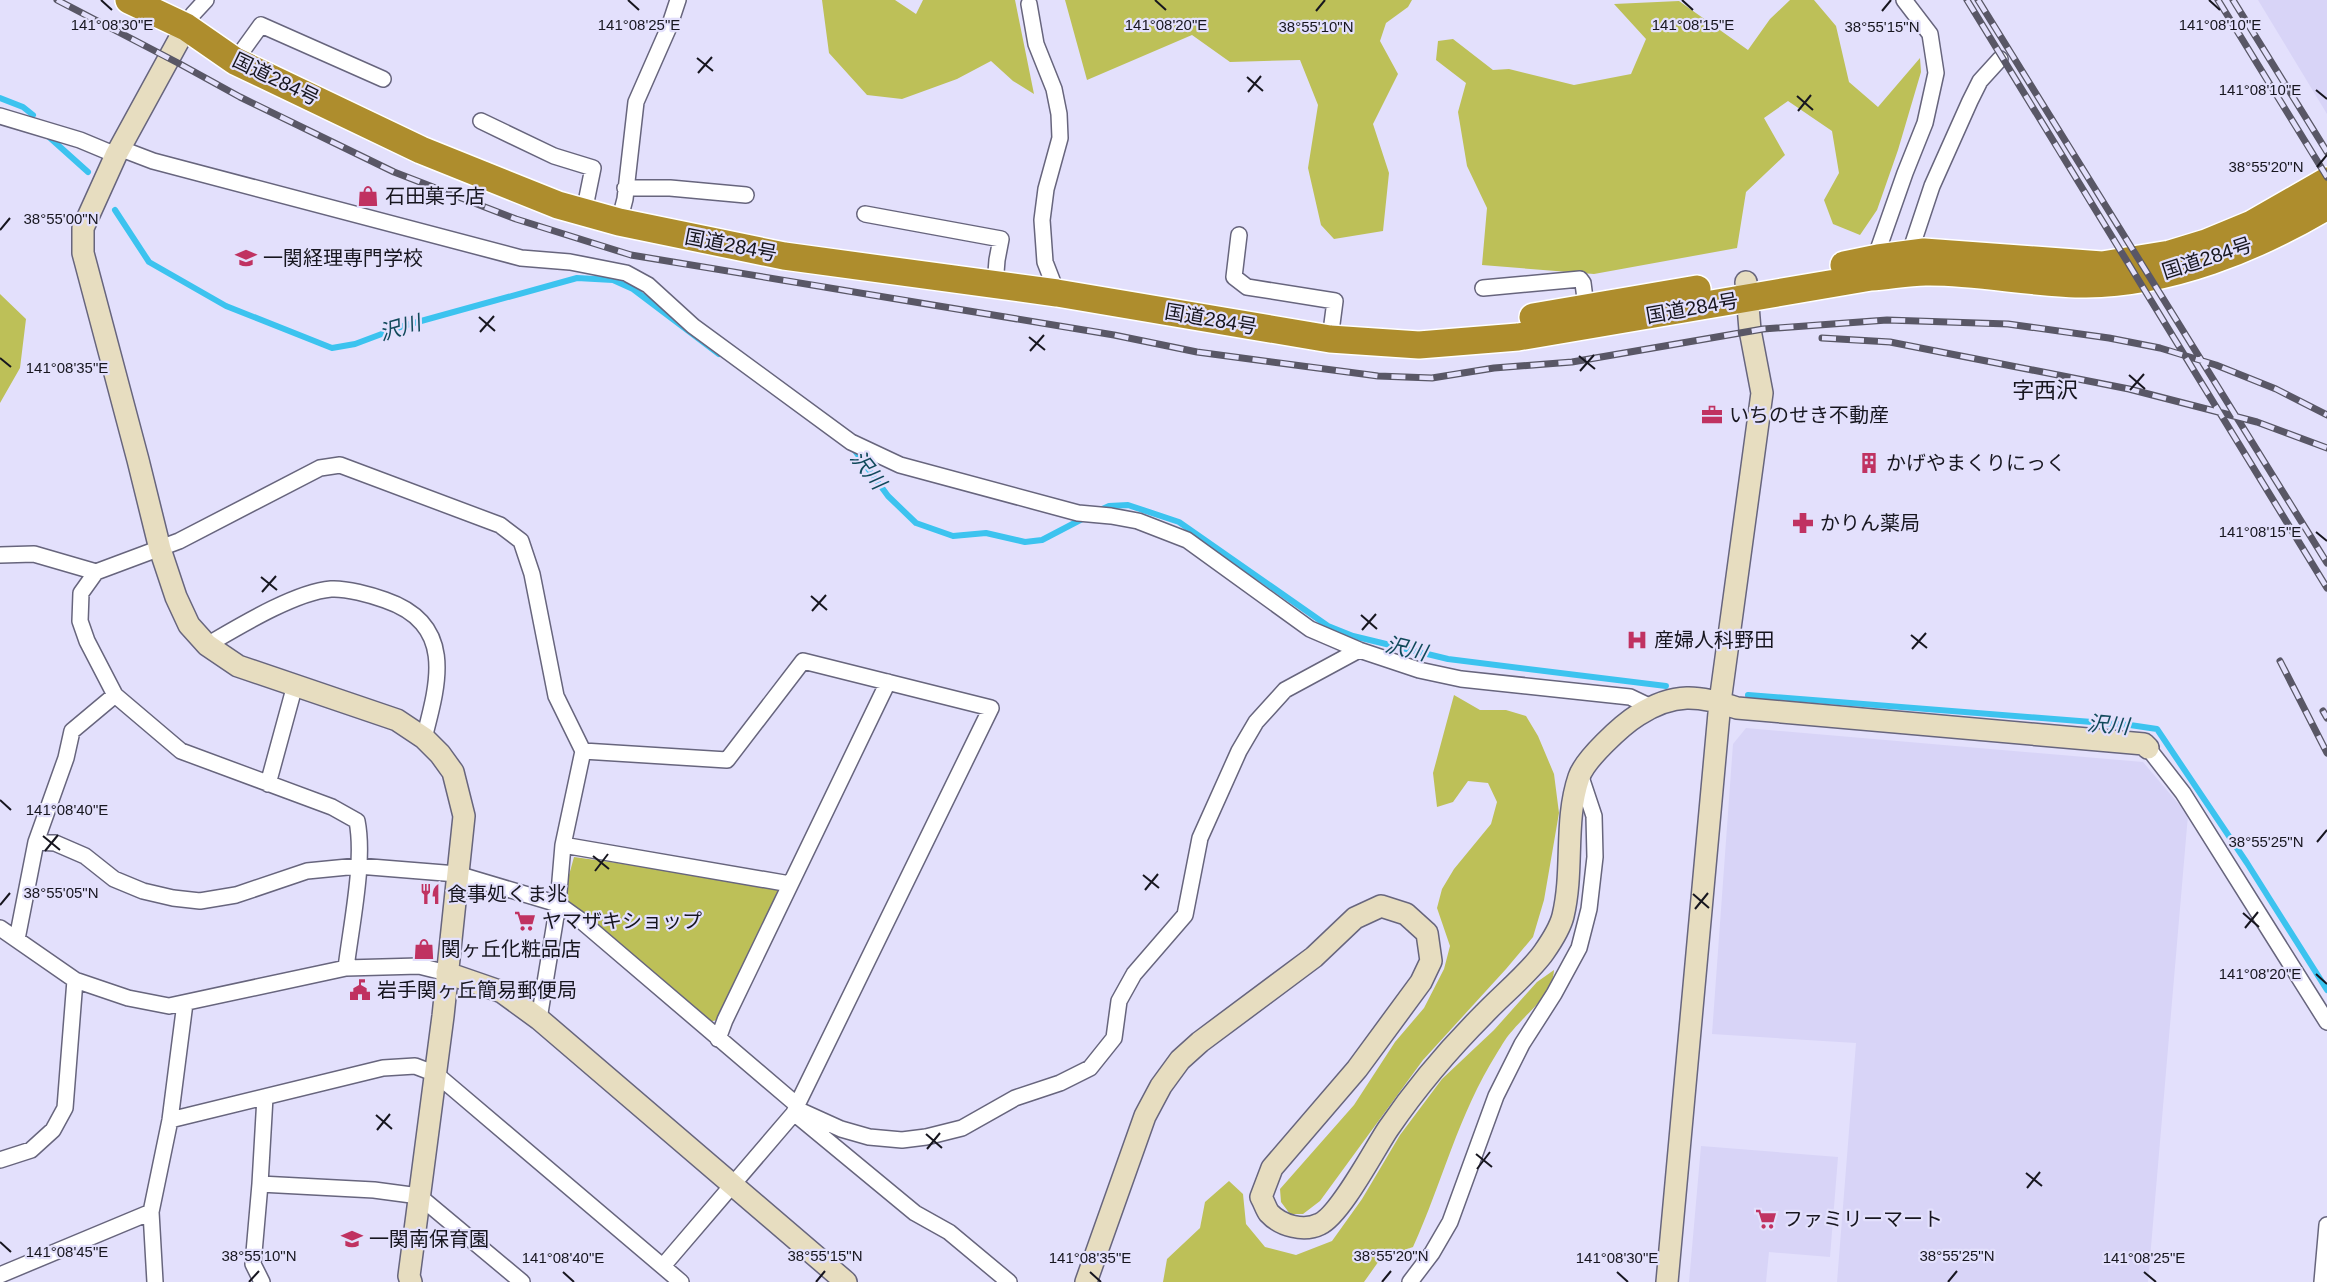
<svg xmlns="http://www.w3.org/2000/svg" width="2327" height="1282" font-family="Helvetica,'Noto Sans JP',sans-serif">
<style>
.built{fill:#d8d4f7}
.green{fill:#bdc058}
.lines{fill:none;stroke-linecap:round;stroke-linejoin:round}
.stream{stroke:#3cc3ef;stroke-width:6}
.street-casing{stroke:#67657d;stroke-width:18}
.secondary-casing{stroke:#67657d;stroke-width:24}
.highway-casing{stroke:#fff;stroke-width:30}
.street{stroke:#fff;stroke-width:15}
.secondary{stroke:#e7ddc0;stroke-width:21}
.highway{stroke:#ae8d2d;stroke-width:27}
.rail-casing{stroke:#595766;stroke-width:7}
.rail{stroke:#e3e0fc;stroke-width:4.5;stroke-dasharray:14;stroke-linecap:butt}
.ticks{fill:none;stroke:#17161f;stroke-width:2}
.labels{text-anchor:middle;stroke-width:4.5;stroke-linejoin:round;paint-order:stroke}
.street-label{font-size:20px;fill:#17161f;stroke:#e3e0fc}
.poi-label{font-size:20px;fill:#17161f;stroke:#e3e0fc;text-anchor:start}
.water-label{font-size:21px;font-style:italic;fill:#11495b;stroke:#e3e0fc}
.quarter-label{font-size:22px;fill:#17161f;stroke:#e3e0fc}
.ticks-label{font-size:15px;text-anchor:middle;fill:#17161f;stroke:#e3e0fc;stroke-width:4.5;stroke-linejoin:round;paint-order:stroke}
</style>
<rect width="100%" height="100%" fill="#e3e0fc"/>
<path class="built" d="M2258,0h69v114z
M1746,728l397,34 45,53 -40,467h-311l19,-239 -144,-9 21,-290z
M1701,1146l137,11 -8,100 -61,-5 -3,30h-77z"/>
<path class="green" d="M822,0h73l21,14 7,-14h92l19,94 -21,-13 -22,-20 -34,18 -55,20 -35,-4 -38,-42z
M1065,0h347l-4,7 -22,16 -6,18 18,33 -25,50 16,49 -6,58 -49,8 -13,-14 -13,-57 10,-63 -18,-45 -70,2 -38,-27 -105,45z
M1790,0h24l22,26 13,56 29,25 42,-49 1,14 -23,78 -21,60 -17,25 -27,-11 -9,-24 15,-27 -7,-42 -44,-30 -24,17 21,37 -39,37 -9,56 -143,26 -112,-9 5,-57 -20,-42 -9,-54 8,-29 -30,-23 2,-19 15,-2 40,31 16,-1 65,16 57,-11 15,-35 -32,-35 65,-3 69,49 22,-31z
M0,294l26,25 -6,49 -20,35z
M1454,695l26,15h26l20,6 12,20 16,38 5,39 -15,87 -11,37 -27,32 -83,91 -103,141 -17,13h-13l-9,-12 -1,-13 74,-84 41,-63 29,-34 20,-39 6,-23 -13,-38 5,-19 12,-20 37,-45 6,-22 -9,-19 -20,-2 -15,21 -16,5 -4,-34z
M574,857l201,28 8,8 -61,126 -14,3 -145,-125z
M1554,970c-1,24 -27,43 -41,60 -6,6 -11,15 -16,23 -39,62 -54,128 -84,194l-32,11 -17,24h-201l4,-23 33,-31 5,-26 24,-21 14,13 3,30 19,23 31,8 36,-14 30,-42 38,-64 42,-56 52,-49 43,-48z"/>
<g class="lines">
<path class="stream" d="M0,98l23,9 10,8
M49,137l39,35
M115,210l34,52 77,44 106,42 23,-4 48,-18 174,-48 36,2 20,9 86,65
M853,448l35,48 28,27 37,13 33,-3 39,9 17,-2 44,-23
M1098,511l11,-5 19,-1 51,17 149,104 25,10 95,23 218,27
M1748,695l382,30 27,4 90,134 80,127"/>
<defs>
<path id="street" d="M1029,4l7,40 18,45 5,25 1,24 -14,51 -4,31 3,42 12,31
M186,27l7,-13 13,-14
M235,61l26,-36 122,54
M0,116l80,24 36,15
M481,121l73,35 39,12 -9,44
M119,148l34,13 368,97 49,4 56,11 22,12 45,41 158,116 49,23 178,48 33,3 27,5 49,19 123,89 49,21 60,20 42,9 169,18 21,10
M625,188h45l76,7
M865,214l136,25 -4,21 -2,25
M619,222l6,-23 11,-97 33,-75 9,-27
M1239,235l-5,42 13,10 88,14 -5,38
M1908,258l24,-72 38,-85 10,-20 20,-22
M1876,263l3,-16 26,-74 20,-50 11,-50 -6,-39 -26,-34
M1483,288l97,-9 3,4 4,31
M0,555l34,-1 62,18
M207,645c31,-18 88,-53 124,-56 15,-1 40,6 54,11 70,24 54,81 39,138
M2148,748l35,45 144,229
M268,784l27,-99
M36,842l19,1 30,13 29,23 29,12 30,7 27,3 36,-6 71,-24 51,-5 99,8 101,30 21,15 218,186 -3,8 121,100 34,19 60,50
M563,845l227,39
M0,928l75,52 53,18 41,8 177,-38 73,-2 28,7
M17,939l19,-97 30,-84 6,-27 43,-36
M346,968c5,-42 19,-107 11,-147l-25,-14 -151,-56 -66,-56 -28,-54 -7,-20 1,-28 15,-21 83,-31 141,-73 20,-3 160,60 21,16 11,33 24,122 27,55 144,9 76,-99 188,47 -194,397
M539,1019l19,-115 5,-59 20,-94
M718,1039l7,-19 163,-338
M799,1110l42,19 28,8 33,3 24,-3 36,-9 53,-30 45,-15 30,-15 24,-30 5,-37 15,-27 51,-59 15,-77 39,-87 17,-29 29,-32 74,-40
M170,1120l213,-52 32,-2 21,8 245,208
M0,1160l31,-10 22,-20 12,-22 10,-128
M260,1184l5,-87
M663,1266l131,-153
M0,1275l151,-63
M155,1282l-4,-70 19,-92 15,-117
M262,1282l-9,-18 7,-80 114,6 45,6 103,86
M1410,1282l22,-29 18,-31 46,-126 26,-52 32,-50 25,-46 10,-39 6,-52 -1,-41 -14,-42
M2322,1282l5,-57"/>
<path id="secondary" d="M186,27l-70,128 -33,73v25l55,207 22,89 16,48 13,28 18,20 31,21 159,54 27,18 16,16 13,18 11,44 -21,200 -34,260 2,6
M447,973l55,19 37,27 307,263
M1086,1282l59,-166 16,-30 19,-26 20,-18 114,-85 41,-39 26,-12 25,8 21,19 4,28 -10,21 -64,87 -85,99 -11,29c3,5 5,12 8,16 12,13 35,19 51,11 20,-9 54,-74 68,-95 28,-41 61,-80 96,-115 17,-18 47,-43 60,-62 7,-10 16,-24 19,-36 11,-46 1,-95 16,-139 6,-18 43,-52 59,-62 36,-23 61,-20 99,-7l407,36 4,4
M1667,1282l53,-580 42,-309 -12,-63 -4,-48"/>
<path id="highway" d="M129,0l57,27 49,34 186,89 137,55 61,17 165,34 273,37 273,46 89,6 99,-8 353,-60c19,-1 40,-6 59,-5 52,0 104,12 156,12 84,-1 169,-35 241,-78
M1844,265l34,-7 46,-6 178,13 68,-11 36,-11 46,-19 75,-43
M1533,317l164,-28"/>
</defs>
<use href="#street" class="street-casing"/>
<use href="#secondary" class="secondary-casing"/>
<use href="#highway" class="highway-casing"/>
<use href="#street" class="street"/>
<use href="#secondary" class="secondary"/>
<use href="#highway" class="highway"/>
<defs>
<path id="rail" d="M57,0l123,64 60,33 154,75 122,47 115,36 483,80 83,17 181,24 54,2 62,-10 78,-6 191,-33 124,-9 121,4 101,14 51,10 56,17 60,24 51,26
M1967,0l360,588
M1978,0l349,563
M2218,0l109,177
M2233,0l94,152
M1822,338l68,4 239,47 128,33 70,26
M2280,661l47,92
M2323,711l4,7"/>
</defs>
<use href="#rail" class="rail-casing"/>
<use href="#rail" class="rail"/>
</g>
<path class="ticks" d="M101,0l11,10M628,0l11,10M1155,0l11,10M1682,0l11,10M2209,0l11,10M1316,11l9,-11M1882,11l9,-11M697,58l16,13M698,73l14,-16M1247,77l16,14M2316,90l11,9M1248,92l13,-16M1797,96l16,14M1798,111l13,-16M2317,167l10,-12M0,230l10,-12M479,317l16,14M480,332l14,-16M1029,337l16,13M1030,351l14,-16M1579,356l16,13M0,358l11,9M1580,371l14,-16M2129,375l16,14M2130,390l14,-16M2316,532l11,9M261,577l16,13M262,592l14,-16M811,596l16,14M812,611l14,-16M1361,615l16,14M1362,630l14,-16M1911,635l16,13M1912,649l14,-16M0,800l11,10M43,836l17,14M2317,842l10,-12M45,851l13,-16M593,856l16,13M595,871l13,-17M1143,875l16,13M1145,890l13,-16M1693,894l16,14M0,905l10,-12M1695,909l13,-16M2243,913l16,14M2245,928l13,-16M2316,974l11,10M376,1115l16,14M377,1130l13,-16M926,1134l16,14M927,1149l13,-16M1476,1154l16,13M1477,1169l13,-17M2026,1173l16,13M2027,1188l13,-16M0,1242l11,10M563,1272l11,10M1090,1272l11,10M1617,1272l11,10M2144,1272l12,10M249,1282l10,-11M816,1282l9,-11M1382,1282l9,-11M1948,1282l9,-11"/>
<defs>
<symbol id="shop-bare" viewBox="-9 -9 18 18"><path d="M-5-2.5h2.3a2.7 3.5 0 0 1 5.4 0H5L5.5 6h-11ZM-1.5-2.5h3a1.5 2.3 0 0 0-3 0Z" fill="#c03261" stroke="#e3e0fc" stroke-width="2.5" paint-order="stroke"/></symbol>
<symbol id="school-bare" viewBox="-9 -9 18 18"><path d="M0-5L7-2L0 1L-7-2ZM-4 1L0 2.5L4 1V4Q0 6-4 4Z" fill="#c03261" stroke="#e3e0fc" stroke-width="2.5" paint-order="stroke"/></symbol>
<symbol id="office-bare" viewBox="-9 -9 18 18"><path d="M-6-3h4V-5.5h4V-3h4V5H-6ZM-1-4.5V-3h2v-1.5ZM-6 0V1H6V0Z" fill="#c03261" stroke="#e3e0fc" stroke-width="2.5" paint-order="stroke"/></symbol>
<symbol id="building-bare" viewBox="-9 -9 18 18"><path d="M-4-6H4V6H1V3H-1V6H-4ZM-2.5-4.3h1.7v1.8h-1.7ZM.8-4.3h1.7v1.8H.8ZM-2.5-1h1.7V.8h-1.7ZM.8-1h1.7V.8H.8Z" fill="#c03261" stroke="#e3e0fc" stroke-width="2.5" paint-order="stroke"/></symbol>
<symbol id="pharmacy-bare" viewBox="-9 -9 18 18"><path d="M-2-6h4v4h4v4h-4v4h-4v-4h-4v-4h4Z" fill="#c03261" stroke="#e3e0fc" stroke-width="2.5" paint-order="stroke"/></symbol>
<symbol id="hospital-bare" viewBox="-9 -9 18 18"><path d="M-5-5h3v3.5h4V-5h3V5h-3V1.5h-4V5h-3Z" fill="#c03261" stroke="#e3e0fc" stroke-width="2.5" paint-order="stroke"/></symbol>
<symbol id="restaurant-bare" viewBox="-9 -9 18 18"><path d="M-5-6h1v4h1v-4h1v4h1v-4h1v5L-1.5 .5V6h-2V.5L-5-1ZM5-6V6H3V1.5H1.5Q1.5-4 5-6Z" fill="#c03261" stroke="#e3e0fc" stroke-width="2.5" paint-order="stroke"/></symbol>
<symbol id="supermarket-bare" viewBox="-9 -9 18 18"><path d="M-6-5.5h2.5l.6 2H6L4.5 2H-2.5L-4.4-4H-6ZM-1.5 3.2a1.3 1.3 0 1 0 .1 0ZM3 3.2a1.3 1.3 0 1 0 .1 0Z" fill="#c03261" stroke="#e3e0fc" stroke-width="2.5" paint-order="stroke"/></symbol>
<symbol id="civic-bare" viewBox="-9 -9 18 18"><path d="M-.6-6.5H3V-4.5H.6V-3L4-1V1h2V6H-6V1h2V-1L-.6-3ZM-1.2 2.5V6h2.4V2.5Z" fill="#c03261" stroke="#e3e0fc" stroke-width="2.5" paint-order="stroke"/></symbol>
</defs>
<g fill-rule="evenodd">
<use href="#shop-bare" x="353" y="181" width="30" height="30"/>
<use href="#school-bare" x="231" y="243" width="30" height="30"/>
<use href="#office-bare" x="1697" y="400" width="30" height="30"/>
<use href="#building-bare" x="1854" y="448" width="30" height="30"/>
<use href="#pharmacy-bare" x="1788" y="508" width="30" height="30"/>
<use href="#hospital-bare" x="1622" y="625" width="30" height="30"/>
<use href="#restaurant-bare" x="415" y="879" width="30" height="30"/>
<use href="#supermarket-bare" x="510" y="906" width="30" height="30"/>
<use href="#shop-bare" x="409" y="934" width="30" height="30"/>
<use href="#civic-bare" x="345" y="975" width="30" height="30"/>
<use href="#supermarket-bare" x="1751" y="1204" width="30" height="30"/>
<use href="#school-bare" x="337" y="1224" width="30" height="30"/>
</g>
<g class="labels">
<g class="street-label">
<text transform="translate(276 79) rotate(26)" y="7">国道284号</text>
<text transform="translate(731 245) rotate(11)" y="7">国道284号</text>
<text transform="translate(2207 258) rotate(-18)" y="7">国道284号</text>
<text transform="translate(1692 308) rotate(-10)" y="7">国道284号</text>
<text transform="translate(1211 319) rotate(10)" y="7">国道284号</text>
</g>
<g class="poi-label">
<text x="385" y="203">石田菓子店</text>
<text x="263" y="265">一関経理専門学校</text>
<text x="1729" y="422">いちのせき不動産</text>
<text x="1886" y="470">かげやまくりにっく</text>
<text x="1820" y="530">かりん薬局</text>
<text x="1654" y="647">産婦人科野田</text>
<text x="447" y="901">食事処くま兆</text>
<text x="542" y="928">ヤマザキショップ</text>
<text x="441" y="956">関ヶ丘化粧品店</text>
<text x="377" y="997">岩手関ヶ丘簡易郵便局</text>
<text x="1783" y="1226">ファミリーマート</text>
<text x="369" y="1246">一関南保育園</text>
</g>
<g class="water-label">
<text transform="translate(400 328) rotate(-16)" y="7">沢川</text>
<text transform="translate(868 470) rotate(52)" y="7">沢川</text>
<text transform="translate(1406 649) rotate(13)" y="7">沢川</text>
<text transform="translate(2108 725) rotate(5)" y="7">沢川</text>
</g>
<g class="quarter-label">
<text x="2045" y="398">字西沢</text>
</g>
</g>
<g class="ticks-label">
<text x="112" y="30">141°08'30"E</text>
<text x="639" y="30">141°08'25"E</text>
<text x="1693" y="30">141°08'15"E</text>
<text x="1166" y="30">141°08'20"E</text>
<text x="2220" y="30">141°08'10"E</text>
<text x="1316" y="32">38°55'10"N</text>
<text x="1882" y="32">38°55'15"N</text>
<text x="2260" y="95">141°08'10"E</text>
<text x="2266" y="172">38°55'20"N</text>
<text x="61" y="224">38°55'00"N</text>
<text x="67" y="373">141°08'35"E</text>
<text x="2260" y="537">141°08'15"E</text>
<text x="67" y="815">141°08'40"E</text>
<text x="2266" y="847">38°55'25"N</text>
<text x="61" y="898">38°55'05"N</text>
<text x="2260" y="979">141°08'20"E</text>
<text x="67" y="1257">141°08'45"E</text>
<text x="259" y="1261">38°55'10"N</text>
<text x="825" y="1261">38°55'15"N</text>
<text x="1391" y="1261">38°55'20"N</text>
<text x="1957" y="1261">38°55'25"N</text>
<text x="563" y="1263">141°08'40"E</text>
<text x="1090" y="1263">141°08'35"E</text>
<text x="1617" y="1263">141°08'30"E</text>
<text x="2144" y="1263">141°08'25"E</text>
</g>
</svg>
